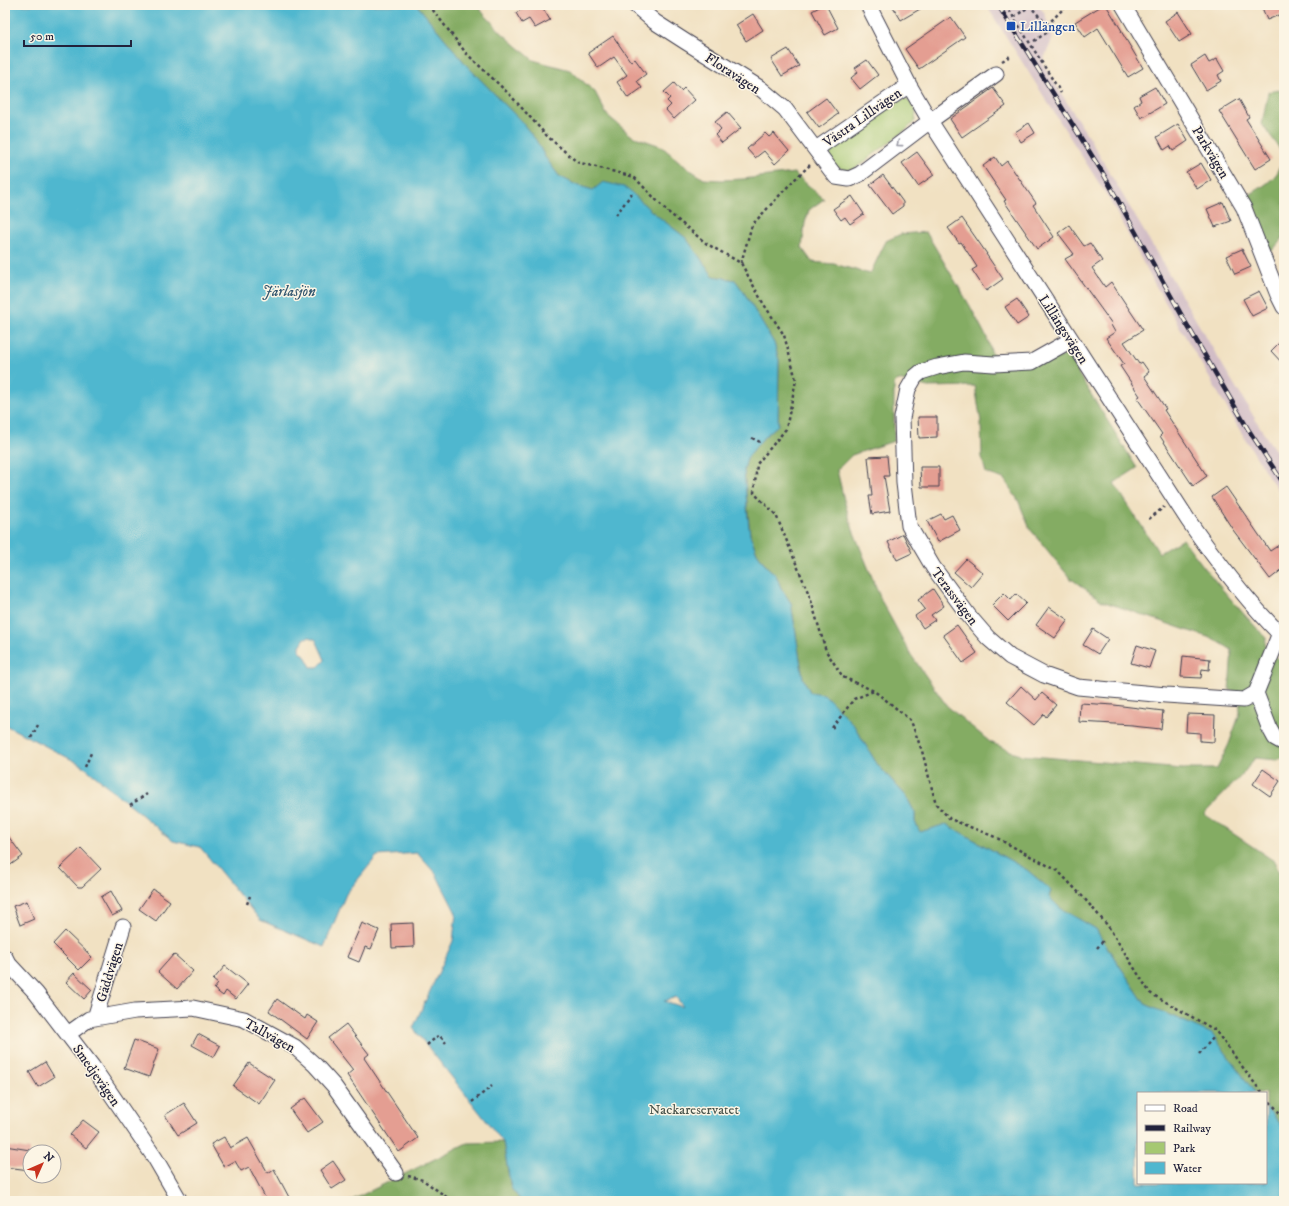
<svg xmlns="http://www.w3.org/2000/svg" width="1289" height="1206" font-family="'IM FELL DW Pica',serif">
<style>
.industrial{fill:#d2bdc6}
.green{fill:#a5c872;stroke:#647556}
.forest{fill:#84ac64;stroke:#536750;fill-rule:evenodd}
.water{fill:#50b7cf;stroke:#396c85;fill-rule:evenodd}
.building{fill:#e49e92}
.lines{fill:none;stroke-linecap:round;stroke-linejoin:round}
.minor-casing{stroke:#413f4f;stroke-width:17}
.path{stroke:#413f4f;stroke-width:2.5;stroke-dasharray:3 3;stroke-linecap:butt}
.minor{stroke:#fff;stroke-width:15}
.rail-casing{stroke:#22223b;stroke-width:4.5}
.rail{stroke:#fcf5e5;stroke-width:3;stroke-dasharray:9;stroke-linecap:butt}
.oneway{stroke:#9c9ca7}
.transit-dot{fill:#1a4fb4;stroke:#fcf5e5;stroke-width:1.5}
.labels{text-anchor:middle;stroke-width:3;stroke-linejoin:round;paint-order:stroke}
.transit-label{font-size:14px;fill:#164399;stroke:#fcf5e5;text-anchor:start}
.street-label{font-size:14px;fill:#22223b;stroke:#fcf5e5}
.park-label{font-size:14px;fill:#49544c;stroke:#fcf5e5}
.water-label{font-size:15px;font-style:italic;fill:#32566f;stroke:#fcf5e5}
</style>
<rect width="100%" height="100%" fill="#fcf5e5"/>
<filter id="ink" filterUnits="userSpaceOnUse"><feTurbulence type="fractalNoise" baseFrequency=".025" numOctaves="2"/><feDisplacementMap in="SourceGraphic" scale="8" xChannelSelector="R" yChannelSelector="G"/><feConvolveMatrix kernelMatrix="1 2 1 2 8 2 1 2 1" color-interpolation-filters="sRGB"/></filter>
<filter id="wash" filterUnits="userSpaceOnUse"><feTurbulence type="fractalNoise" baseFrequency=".012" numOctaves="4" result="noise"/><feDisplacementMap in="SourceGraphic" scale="16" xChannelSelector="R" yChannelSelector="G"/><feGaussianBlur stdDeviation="0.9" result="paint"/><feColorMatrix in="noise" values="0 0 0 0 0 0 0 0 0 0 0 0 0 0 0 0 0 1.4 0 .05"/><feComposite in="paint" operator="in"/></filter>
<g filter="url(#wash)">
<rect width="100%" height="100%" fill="#f1e1c2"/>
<path class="industrial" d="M986,5h51l7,7 9,26 -11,25 46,73 135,230 45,74 16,22v35l-14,-18 -32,-52 -85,-146 -44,-82z"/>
<path class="green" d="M905,98l5,4 6,10 -1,9 -8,8 -54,41c-10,0 -17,-2 -24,-9 1,-3 1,-6 2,-9 10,-17 55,-42 74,-54z"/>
<path class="forest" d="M417,5h61l5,8 19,20 31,27 37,10 25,22 12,23 25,21 29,10 25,21 18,12 18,1 21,-1 51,-6 30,26 -15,11 -4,13 -3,25 10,14 22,2 36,10 16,-33 15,-7 25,-2 44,74 17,32 5,16 66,4 13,-5 8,22 58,93 -23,15 45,70 24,-14c25,35 53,67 83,99l-1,8 13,13 6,-3v101l-7,3 -22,-2 -13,17 -38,39 70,47 8,17 2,7v243l-18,-21v-14h-11l-43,-59 -67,-30 -44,-66 -5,-9 -36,-21 -11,-11 2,-7 -24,-20 -81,-46 -26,9 -5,-11v-9l-9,-17 -29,-32 -24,-40 -43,-32 -7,-14 -12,-75 -10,-15 -5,-13 -9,-8 -10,-14 -7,-18 -6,-66 3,-11 17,-21 14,-12 1,-64 -5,-18 -31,-52 -8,-11 -22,-4 -27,-38 -35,-27 -19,-18 -39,-3 -17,-5 -17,-9 -14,-19 -9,-17 -16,-20 -52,-53zM898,380l30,7 47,-1 6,36 1,36 4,15 18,6 14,21 12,29 40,49 32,23 84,29 28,9 18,11 -3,40 6,2h4l1,21 -11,31 -12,25h-34l-163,-14 -30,-13 -43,-36 -36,-51 -29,-53 -29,-72 -9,-30 -7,-30 15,-15 42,-14v-57z
M1279,90l5,8v139l-13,15 -19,-34 -6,-21c15,-10 40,-21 35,-44 -1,-6 -15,-23 -19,-29l6,-32z
M503,1142l8,46 10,13h-171l117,-58z"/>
<path class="water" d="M5,5h412l51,62 52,53 16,20 9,17 14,19 17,9 17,5 10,-8 21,5 8,6 19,18 35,27 27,38 22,4 8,11 31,52 5,17 -1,65 -14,12 -17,21 -3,12 4,48 2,17 7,18 10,14 9,8 5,13 10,15 12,75 7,14 14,2 29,30 24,40 29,32 9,17v9l5,10 26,-8 81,46 24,20 -2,7 11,11 36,21 5,9 44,66 67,30 43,59h-117v90h128v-76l18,21v73h-763l-10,-13 -8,-46 -90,-114 40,-87 3,-28 -20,-39 -19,-21 -40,3 -31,38 -22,53 -64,-27 -60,-73 -27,-6 -91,-76 -77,-40zM310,637l6,3 9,20 -7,7h-7l-7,-13 -4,-1v-7l5,-8zM676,997l7,10 -19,-6h1z"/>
<g id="blocks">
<path class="building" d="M530,5h11l9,15 -15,8 -6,-9 -7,4 -6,-10z
M823,5h3l12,23 -13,7 -13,-24z
M892,5h35l-26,15z
M1103,5h3l16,26h-1l22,37 -15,9 -30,-49 -13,9 -10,-15z
M1261,5h23v8l-17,7z
M1178,12l14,22 -13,8 -14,-21z
M753,14l10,16 -17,11 -10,-16z
M951,17l14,20 -46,32 -14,-20z
M613,36l18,26 4,-3 11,15 -9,7 5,7 -14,10 -11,-16 10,-7 -13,-18 -16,11 -10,-15z
M788,49l11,17 -17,10 -11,-17z
M1205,56l4,7 8,-4 7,12 -6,4 3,6 -15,9 -15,-25z
M867,60l11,15 -18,14 -9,-11 7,-6 -3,-4z
M674,83l7,8 3,-3 11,12 -21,19 -8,-9 5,-5 -4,-4 3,-3 -6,-6z
M1155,87l10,17 -24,14 -7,-12 7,-5 -2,-5z
M993,88l13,18 -44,31 -12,-18z
M826,98l12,16 -19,14 -12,-16z
M1239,99l10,18 -3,2 25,40 -16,10 -36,-58z
M727,112l14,16 -19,15 -7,-8 6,-6 -6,-7z
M1029,123l6,10 -14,9 -6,-10z
M1178,124l10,17 -15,10 -3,-5 -6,4 -7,-13z
M765,133l4,4 5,-4 15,18 -14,13 -11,-13 -9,7 -8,-9z
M917,152l17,23 -16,11 -16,-23z
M995,157l6,9 6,-5 29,42 -3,2 21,32 -17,12 -33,-48 2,-1 -23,-34z
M1201,163l10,17 -14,9 -11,-17z
M883,175l20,27v4l-11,8 -22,-29z
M852,196l12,18 -14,10 -5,-7 -4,3 -8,-11z
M1223,202l8,19 -16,6 -8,-18z
M962,218l25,36h-1l17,25 -17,12 -14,-21 5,-3 -16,-25 -2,1 -11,-15z
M1069,225l15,21 6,-3 12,18 -10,7 13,19 6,-5 32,48 -19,12 15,22 3,-2 7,10 -5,4 22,33 -2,1 43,66 -14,10 -33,-50 2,-2 -25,-36 3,-2 -20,-30 4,-2 -18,-26 9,-6 -4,-7 1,-1 -47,-65 9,-5 -16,-21z
M1242,249l9,18 -16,7 -9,-18z
M1259,291l9,17 -16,8 -9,-17z
M1017,299l12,18 -12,8 -12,-18z
M1284,338v27l-13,-14z
M918,417h19v20l-18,1z
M887,456l2,20h-5l6,35 -18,3 -3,-18h3l-4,-39z
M920,467h19v20h-18z
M1226,487l44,64 9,-6 5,7v16l-14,11 -37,-49 -21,-33z
M941,514l3,5 8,-4 8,15 -22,12 -11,-21z
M903,534l9,19 -15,7 -9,-18z
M966,559l17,14 -12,14 -17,-15z
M933,589l11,17 -13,9 4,5 -12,8 -8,-12 10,-7 -7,-9z
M1004,593l7,7 5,-6 10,9 -18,18 -16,-16z
M1049,607l19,13 -13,18 -19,-13z
M957,625l20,28 -14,10 -20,-28z
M1093,629l15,10 -10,15 -15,-9z
M1137,645l18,6 -6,17 -18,-5z
M1183,656l27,3 -1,11 -7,-1 -1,9 -20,-1z
M1021,686l15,14 6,-7 14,12 -10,12 -2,-3 -10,11 -27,-23z
M1080,703l34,2 49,6 -2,18 -29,-3 1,-1 -54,-3z
M1187,714l28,1 -1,27 -14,-1v-8l-14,-1z
M1263,769l17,12 -10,15 -17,-12z
M5,832l18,24 -18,13z
M81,848l20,21 -19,18h-4l-18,-19z
M153,889l17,12 -14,20 -17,-12z
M111,891l11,20 -10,5 -11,-19z
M27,901l7,18 -14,6 -7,-19z
M362,923l17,7 -8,19 -6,-2 -6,15 -12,-5z
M413,923l1,24 -22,1 -1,-24z
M65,931l27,26 -13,13 -26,-26z
M174,954l19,17 -16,18 -19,-17z
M225,966l23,18 -12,15 -10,-8 -3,5 -9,-7 4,-5 -5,-4z
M74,973l18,17 -8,9 -18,-17z
M277,999l28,20 2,-4 11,7 -11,17 -38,-28z
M346,1024l23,30 -5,4 54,80 -19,14 -52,-77 6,-5 -25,-32z
M198,1034l22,12 -6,11 -22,-12z
M134,1040l25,9 -10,28 -25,-9z
M45,1062l9,15 -16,10 -9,-15z
M249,1063l26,17 -16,24 -26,-18z
M305,1098l18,24 -16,11 -17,-24z
M184,1103l13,20 -19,12 -13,-20z
M83,1120l16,12 -13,16 -16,-13z
M224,1137l6,11 18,-10 20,35 6,-4 17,32h-24l-18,-34 -8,4 -6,-10 -11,6 -13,-23z
M5,1146l25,4v20l-25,-3z
M333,1161l13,19 -14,9 -12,-19z"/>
</g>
</g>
<g filter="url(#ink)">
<use href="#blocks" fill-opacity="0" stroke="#413f4f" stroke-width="1"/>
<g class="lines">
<defs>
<path id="minor" d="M635,5l20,17 31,20 74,46 25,21 51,68 13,2 11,-5 70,-53 66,-47
M868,5l41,80 21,36 258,399c29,42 59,82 96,118
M1123,5l121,203 34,87 6,12
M816,149l93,-64
M1071,340l-39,22 -38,2 -30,-2 -27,5 -16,5 -6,5 -7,12 -6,29 2,65 5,43 24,41 36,49 19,22 22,19 34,18 34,12 88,8 78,5 12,-7 24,-60
M1256,693l13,34 6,11 9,5
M5,957l3,6 28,30 56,73 63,92 25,43
M95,1018l28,-91
M68,1034l21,-15 46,-8 58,-3 51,11 51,28 20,18 19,21 62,87"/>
</defs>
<use href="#minor" class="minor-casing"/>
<path class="path" d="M429,5l37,48 45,43 36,40 30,26 57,15 34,35 39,32 34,19 22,40 21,32 12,45 -10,49 -29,35 -3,29 22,22 34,82 16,54 17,26 31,14 17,13 20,17 11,30 14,53 14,15 45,18 63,34 25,26 25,29 42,67 65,37 47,63
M1006,5l55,88
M1029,5l18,20
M1014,17l16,-11
M1047,25l20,-20
M1034,41l12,-8 1,-8
M1002,61l10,-6
M616,215l16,-22
M741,263l11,-38 40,-43 19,-18
M752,438l8,4
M1149,519l15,-12
M832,728l22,-29 20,-8
M31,738l7,-13
M85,767l6,-14
M130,805l17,-11
M247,904l3,-8
M1097,948l6,-7
M427,1045l12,-10 7,8
M1199,1054l15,-17
M1266,1097l18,21
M472,1102l20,-16
M408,1176l15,4 29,21"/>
<use href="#minor" class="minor"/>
<defs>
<path id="rail" d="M998,5l106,170 82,148 62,106 36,55"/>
</defs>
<use href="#rail" class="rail-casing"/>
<use href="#rail" class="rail"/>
</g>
<defs><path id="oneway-chevron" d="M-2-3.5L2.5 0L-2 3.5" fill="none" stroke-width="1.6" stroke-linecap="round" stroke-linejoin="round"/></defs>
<use class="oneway" href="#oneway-chevron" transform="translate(899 144) rotate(143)"/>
</g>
<rect class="transit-dot" x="1006" y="21" width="10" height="10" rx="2"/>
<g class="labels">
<g class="transit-label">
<text x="1020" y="31">Lillängen</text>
</g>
<g class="street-label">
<text transform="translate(733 73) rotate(33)" y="5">Floravägen</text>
<text transform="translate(862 117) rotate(-35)" y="5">Västra Lillvägen</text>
<text transform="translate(1211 152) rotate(59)" y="5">Parkvägen</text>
<text transform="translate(1064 329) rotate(57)" y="5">Lillängsvägen</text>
<text transform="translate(955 596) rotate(53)" y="5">Terassvägen</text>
<text transform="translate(109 972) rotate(-73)" y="5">Gäddvägen</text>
<text transform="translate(270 1035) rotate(29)" y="5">Tallvägen</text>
<text transform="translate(97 1075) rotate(55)" y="5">Smedjevägen</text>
</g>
<g class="park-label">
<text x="694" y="1114">Nackareservatet</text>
</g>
<g class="water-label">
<text x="289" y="296">Järlasjön</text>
</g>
</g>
<rect width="1289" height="1206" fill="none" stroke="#fcf5e5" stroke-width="20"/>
<rect x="1137" y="1092" width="130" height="92" fill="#fcf5e5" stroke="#a5a1a1"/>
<rect x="1145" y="1105" width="20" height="6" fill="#ffffff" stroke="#a5a1a1"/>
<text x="1173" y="1112" font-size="12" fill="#22223b">Road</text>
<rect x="1145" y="1125" width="20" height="6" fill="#22223b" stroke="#a5a1a1"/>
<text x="1173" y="1132" font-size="12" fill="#22223b">Railway</text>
<rect x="1145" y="1142" width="20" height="12" fill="#a5c872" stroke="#a5a1a1"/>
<text x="1173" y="1152" font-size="12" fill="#22223b">Park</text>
<rect x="1145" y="1162" width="20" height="12" fill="#50b7cf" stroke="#a5a1a1"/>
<text x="1173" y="1172" font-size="12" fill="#22223b">Water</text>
<g transform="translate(42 1164) rotate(45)"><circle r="19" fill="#fcf5e5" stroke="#a5a1a1"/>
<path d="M0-3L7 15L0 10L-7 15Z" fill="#c8321e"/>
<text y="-6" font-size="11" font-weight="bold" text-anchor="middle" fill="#22223b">N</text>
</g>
<path d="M24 40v6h107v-6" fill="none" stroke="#22223b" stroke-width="2"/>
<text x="30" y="40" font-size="12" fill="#22223b" stroke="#fcf5e5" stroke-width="3" paint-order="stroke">50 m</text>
</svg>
